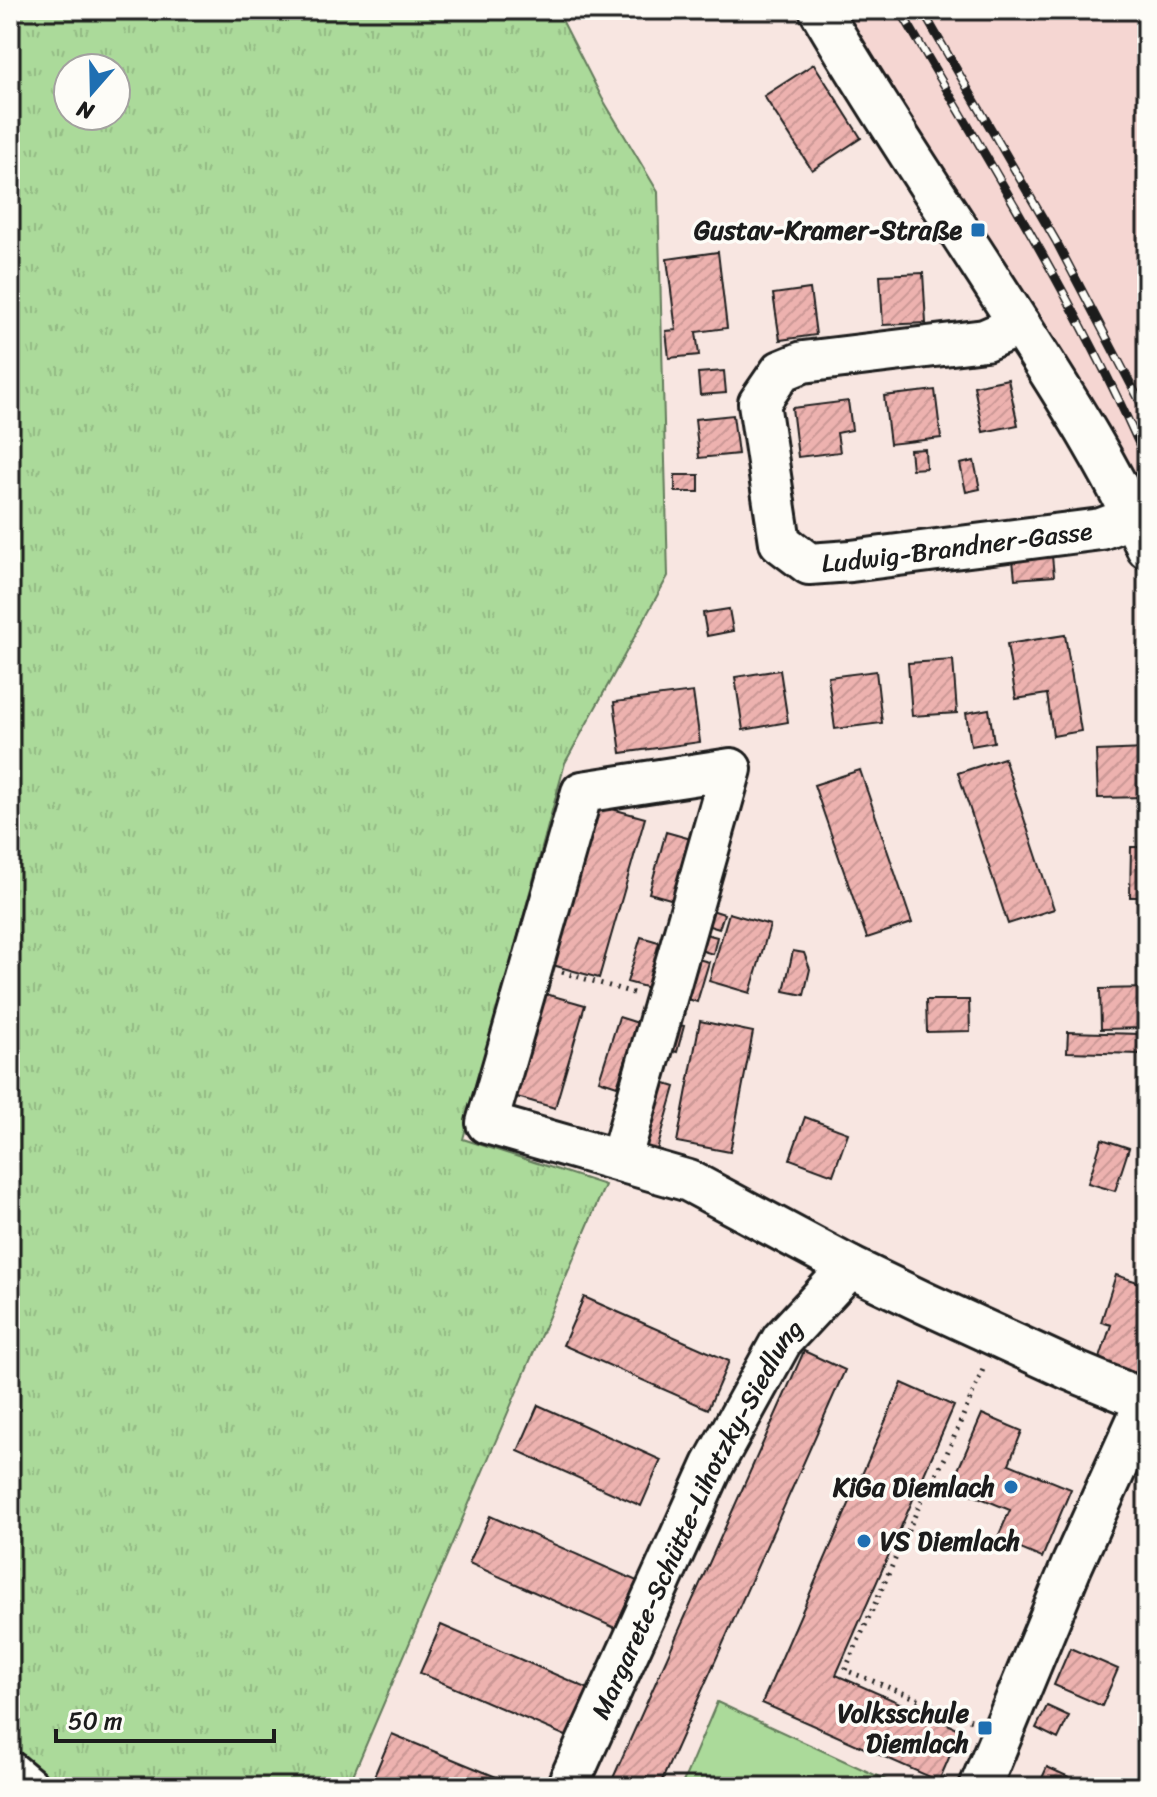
<svg xmlns="http://www.w3.org/2000/svg" width="1157" height="1797" font-family="Sriracha,sans-serif">
<style>
.built{fill:#f5d6d2}
.grass{fill:url(#grass-tufts);stroke:#647b5b;stroke-width:2;fill-rule:evenodd}
.pitch{fill:#abda9a;stroke:#647b5b;stroke-width:2}
.building{fill:url(#building-hatch);stroke:#1c1c1c;stroke-width:2}
.lines{fill:none;stroke-linecap:round;stroke-linejoin:round}
.minor-casing{stroke:#1c1c1c;stroke-width:46}
.path{stroke:#1c1c1c;stroke-width:5;stroke-dasharray:2 6;stroke-linecap:butt}
.minor{stroke:#fdfcf7;stroke-width:40}
.rail-casing{stroke:#1c1c1c;stroke-width:9}
.rail{stroke:#fdfcf7;stroke-width:6;stroke-dasharray:18;stroke-linecap:butt}
.poi-dot{fill:#1f6fb2;stroke:#fdfcf7;stroke-width:3}
.labels{text-anchor:middle;stroke-width:7;stroke-linejoin:round;paint-order:stroke}
.poi-label{font-size:26px;font-weight:bold;fill:#1c1c1c;stroke:#fdfcf7;text-anchor:end}
.street-label{font-size:26px;fill:#1c1c1c;stroke:#fdfcf7}
</style>
<defs>
<pattern id="grass-tufts" width="24" height="20" patternUnits="userSpaceOnUse" patternTransform="scale(2)"><rect width="24" height="20" fill="#abda9a"/><path d="M3 7l-1-3M5 7V3M7 7l1-3M15 17l-1-3M17 17v-4M19 17l1-3" fill="none" stroke="#93ba84"/></pattern>
<pattern id="building-hatch" width="6" height="6" patternUnits="userSpaceOnUse" patternTransform="scale(2)"><rect width="6" height="6" fill="#edb2af"/><path d="M-1 1l2-2M0 6l6-6M5 7l2-2" fill="none" stroke="#cb9896"/></pattern>
</defs>
<rect width="100%" height="100%" fill="#f8e6e1"/>
<filter id="ink" filterUnits="userSpaceOnUse"><feTurbulence type="fractalNoise" baseFrequency=".0125" numOctaves="2"/><feDisplacementMap in="SourceGraphic" scale="16" xChannelSelector="R" yChannelSelector="G"/><feConvolveMatrix kernelMatrix="1 2 1 2 8 2 1 2 1" color-interpolation-filters="sRGB"/></filter>
<g filter="url(#ink)">
<path class="built" d="M840,10h307v501l-38,-84z"/>
<path class="grass" d="M10,10h547l45,88 56,94 10,384 -103,187 -102,376 142,46 -257,602h-290l-48,-28zM68,68h48v48h-48z"/>
<path class="pitch" d="M717,1702l184,85h-220z"/>
<path class="building" d="M814,64l47,74 -49,32 -48,-74z
M718,252l9,76 -31,4 3,23 -30,3 -3,-27 10,-1 -9,-71z
M923,273l3,50 -43,2 -3,-50z
M810,289l6,46 -36,5 -7,-46z
M724,371l2,22 -26,2 -2,-22z
M1008,379l10,46 -35,7 -9,-46z
M935,390l6,48 -51,6 -6,-48z
M848,401l4,29 -15,3 3,19 -42,5 -6,-49z
M733,415l5,39 -39,4 -4,-39z
M925,449l1,19 -14,1 -2,-19z
M974,461l6,28 -14,3 -6,-28z
M675,475h24v17h-24z
M1052,556l2,20 -39,3 -2,-19z
M729,609l4,22 -26,5 -4,-23z
M1065,635l16,96 -28,5 -6,-42 -31,5 -9,-55z
M953,660l4,53 -45,3 -4,-53z
M780,670l8,52 -45,8 -8,-53z
M876,671l6,52 -47,6 -7,-52z
M693,692l7,50 -79,11 -7,-51z
M989,709l5,33 -23,4 -5,-33z
M1146,749l1,48 -49,1 -2,-47z
M1004,758l50,151 -46,15 -50,-151z
M860,770l52,153 -45,15 -53,-153z
M594,804l51,14 -46,160 -50,-14z
M666,832l25,7 -17,61 -25,-7z
M1131,847h16v50h-17z
M705,908l19,6 -5,15 -19,-6z
M729,913l41,12 -20,68 -41,-12z
M698,932l19,5 -4,17 -20,-6z
M641,937l21,6 -13,45 -22,-6z
M793,951l11,2 6,16 -6,26 -20,-4z
M690,957l19,5 -12,40 -18,-6z
M1147,988v40l-46,1 -1,-40z
M539,992l46,13 -30,103 -45,-13z
M926,1000h43l1,31 -43,1z
M619,1017l19,6 -21,63 -18,-6z
M700,1021l53,11 -23,120 -53,-10z
M670,1023l14,3 -7,26 -13,-3z
M1068,1032l72,2v20l-73,-2z
M656,1081l19,6 -18,63 -19,-6z
M805,1117l43,16 -15,42 -43,-16z
M1102,1139l27,9 -14,43 -27,-8z
M1116,1275l31,10v54l-11,34 -37,-12 12,-36 -10,-3z
M584,1297l145,64 -21,48 -145,-64z
M804,1351l41,19 -186,417h-50z
M902,1383l52,23 -118,269 125,55 -22,51 -177,-78z
M538,1405l123,55 -20,46 -123,-55z
M982,1414l40,17 -13,33 62,25 -29,69 -45,-19 13,-29 -59,-24z
M490,1516l147,65 -22,47 -146,-65z
M441,1625l148,64 -21,48 -148,-64z
M1070,1648l48,21 -16,37 -48,-21z
M1047,1706l22,10 -11,23 -22,-11z
M392,1734l126,52 -1,1h-132l-13,-6z
M1047,1767l22,10 -4,10h-27z"/>
<g class="lines">
<defs>
<g id="minor">
<path d="M820,10c63,108 134,211 201,317 46,72 92,143 126,221"/>
<path id="s1" d="M1020,325l-35,15 -182,22 -22,9 -22,32 21,139 29,22 42,-3 250,-32 32,-12"/>
<path d="M620,1161l111,-392 -149,23 -95,331 202,58 161,86 75,36 146,67 75,31"/>
<path d="M10,1772l18,15"/>
<path id="s2" d="M567,1787l146,-322 69,-125 68,-73"/>
<path d="M980,1787l92,-222 75,-166"/>
</g>
</defs>
<use href="#minor" class="minor-casing"/>
<path class="path" d="M562,972l71,21
M971,1720l-126,-50 80,-177 20,-35 39,-91
M941,1787l4,-10"/>
<use href="#minor" class="minor"/>
<defs>
<path id="rail" d="M900,10c86,148 179,295 247,452
M922,10l134,231 91,174"/>
</defs>
<use href="#rail" class="rail-casing"/>
<use href="#rail" class="rail"/>
</g>
</g>
<g class="poi-dot">
<rect x="970" y="222" width="16" height="16" rx="4"/>
<circle cx="1011" cy="1487" r="8"/>
<circle cx="864" cy="1541" r="8"/>
<rect x="977" y="1720" width="16" height="16" rx="4"/>
</g>
<g class="labels">
<g class="poi-label">
<text x="962" y="239">Gustav-Kramer-Straße</text>
<text x="995" y="1496">KiGa Diemlach</text>
<text x="880" y="1550" text-anchor="start">VS Diemlach</text>
<text x="969" y="1722">Volksschule<tspan x="969" dy="30">Diemlach</tspan></text>
</g>
<g class="street-label">
<text dy="9" stroke="none"><textPath href="#s1" startOffset="610">Ludwig-Brandner-Gasse</textPath></text>
<text dy="9" stroke="none"><textPath href="#s2" startOffset="298">Margarete-Schütte-Lihotzky-Siedlung</textPath></text>
</g>
</g>
<rect width="1157" height="1797" fill="none" stroke="#fdfcf7" stroke-width="40"/>
<rect x="20" y="20" width="1117" height="1757" fill="none" stroke="#1c1c1c" stroke-width="3" filter="url(#ink)"/>
<g transform="translate(92 92) rotate(200)"><circle r="38" fill="#fdfcf7" stroke="#a3a29f" stroke-width="2"/>
<path d="M0-6L14 30L0 20L-14 30Z" fill="#1f6fb2"/>
<text y="-12" font-size="22" font-weight="bold" text-anchor="middle" fill="#1c1c1c">N</text>
</g>
<path d="M56 1729v12h218v-12" fill="none" stroke="#1c1c1c" stroke-width="4"/>
<text x="68" y="1729" font-size="24" fill="#1c1c1c" stroke="#fdfcf7" stroke-width="6" paint-order="stroke">50 m</text>
</svg>
